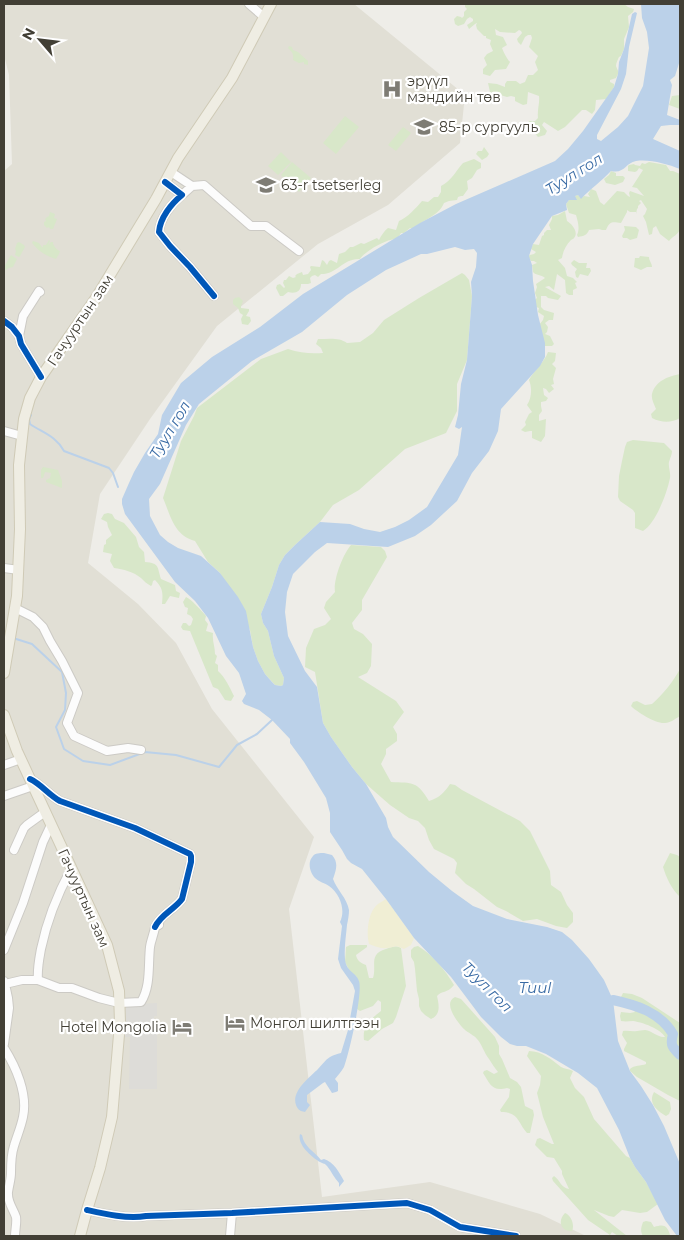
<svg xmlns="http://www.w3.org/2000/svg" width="684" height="1240" font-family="Montserrat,sans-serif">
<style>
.residential{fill:#e1dfd5}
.green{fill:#d8e7c9}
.sand{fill:#f0eed4}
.parking{fill:#dddcd8}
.water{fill:#bbd1e9;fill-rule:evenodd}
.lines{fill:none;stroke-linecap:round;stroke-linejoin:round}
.stream{stroke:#bbd1e9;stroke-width:2}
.river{stroke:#bbd1e9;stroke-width:10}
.minor-casing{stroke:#cccac5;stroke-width:10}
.major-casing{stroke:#cfcab6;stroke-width:12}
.minor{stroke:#fcfcfc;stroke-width:8}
.major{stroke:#efede3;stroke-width:10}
.cycleway-casing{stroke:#fff;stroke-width:9}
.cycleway{stroke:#0057b8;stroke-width:6}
.labels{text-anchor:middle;stroke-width:4.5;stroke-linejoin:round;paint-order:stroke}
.poi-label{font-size:14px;fill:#423f35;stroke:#fff;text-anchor:start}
.street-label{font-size:14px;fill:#423f35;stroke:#fff}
.water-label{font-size:15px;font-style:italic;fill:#386aa4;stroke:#fff}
</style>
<rect width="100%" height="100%" fill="#eeede8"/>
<path class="residential" d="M4,4h350l111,91 -5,48 -72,62 -70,39 -101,82 -67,93 -50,75 -12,69 50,41 38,39 36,66 102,128 -25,72 33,288 108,-15 110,32 46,22h-582v-1065l8,-7 -3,-89 -5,-20z"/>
<path class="green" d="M465,4h159l4,3 6,2 -1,3 -5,4 1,11 -5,12v10l-3,7 -2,1c-1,2 -3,6 -3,9 2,6 4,5 0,12l-6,2v2l4,2v3l-8,12 -10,1 -1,10 -3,4 -6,-4h-4l-17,17 -7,4 -14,-9 -2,3 5,6 -2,4 -7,2 -5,-6 -2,-5 -4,-1 2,-4h6l3,-3c-1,-8 2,-15 1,-22l-11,-4 -1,12 -4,1 -8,-4v-4l-4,-1 -4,1 -17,-5 -2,-9 9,1 8,3v-3l2,-3h9l4,3 5,-2 3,-7h5l5,-5 -3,-8 3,-6 -9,-9 3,-9 -1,-3h-3l-3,2 -4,8 -3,-3 -1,-3 5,-6 -1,-2 -2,-1 -4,3 -15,-1 -5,-3 1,6 7,2 4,8 -5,3c1,3 5,11 8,14l-4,7 -11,1 -5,6 -7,-2v-5l4,-4 -3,-7 3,-4 6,-3 -3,-7 1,-4 -5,-2v-2h-2l-7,-7 -1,-4 1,-2 -2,1 -6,5 -2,-4 6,-4v-2l-3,-2 -3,2 -3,5 -6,2 -3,-2 -1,-5 3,-3 4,1 1,1 2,-2v-4l3,-3 -2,-2z
M289,46l3,1 1,3 5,2 10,9v4l-4,-1v-2l-5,1 -6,-3c1,-6 -1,-8 -5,-12z
M680,95v14l-11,-4 3,-9z
M345,116l14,11 -23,27 -13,-11z
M403,127l8,6 -15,18 -8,-6z
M484,147l5,7 -2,3 -5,3 -6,-6 2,-3h4z
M281,152l10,10 -13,13 -10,-9z
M474,159l7,4v5l-4,2 -5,8 -5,3 1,8 -5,7h-2l-3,1 -1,3 -8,1 -5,2c-5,13 -22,17 -31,26l-3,-1 -6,5h-3l-4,6c-9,-1 -32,12 -37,20 -17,-1 -22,15 -39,15l-3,3 -3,-2 -3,1 -2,2 1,5 -3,1h-7c0,8 -6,10 -13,8l-5,4h-3l-4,-8 1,-3 3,-1 4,4 1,-1 -2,-4 1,-3h2l3,-4 4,2 3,-1 -1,-1 2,-2 5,-2 1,3 5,-1 3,-4 -1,-3 1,-1 9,1 2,-7 2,1 3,4 2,-4 2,-1 6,3 2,-9 6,-2 5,-5h3l8,-4 3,1 13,-6 2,2c2,-4 5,-9 9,-12l8,2 3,-9c8,-3 17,-13 23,-20l6,1 6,-5h4l3,-5v-6c11,-6 14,-14 22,-23z
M292,162l19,16 -12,14 -18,-17z
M649,162l17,3 4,6h3l7,3v55c-2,6 -7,7 -11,12l-9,-7 -4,-8 -3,2 -1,6 -3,1 -3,-13 -3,-6 2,-2 2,-5 -6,-9 -2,1 2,2 -3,3v2l-1,1 -1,5v-2h-6l-3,-2v2l-6,11c-9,-1 -11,-2 -15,7h-4l-3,-1 -10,1c-2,5 -5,6 -11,7l-1,-2c3,-6 1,-13 -1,-20l-7,-2 -3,-9 3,-4 7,-1 -2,-3 4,-1 3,3 3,-2 6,1 -2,-3 3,-5 5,2 4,11 4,3 13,-14 7,1 4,4 2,1 -1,-4 1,-2 14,5 -7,-8 -5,-1 11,-17 -4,-2 -2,3 -2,1 -7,-1v-5l1,-1 5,-1 1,1 5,1 2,-3 3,1z
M611,171l5,2v3h7l2,2 -2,4 -8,3 -9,-2 -2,-4 5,-4z
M565,211l2,10c5,3 12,11 7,17 0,1 -2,1 -3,2 -5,5 -8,11 -9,18l-4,2 7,8 2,8 6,2 4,4 -2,1 2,5 -4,2v5h-4l-3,-2 -1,-13 -8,-6 -3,16 -5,-4 -4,1 16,9 -3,4 -10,-2 -2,-2h-5v11l3,3 10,3 -1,7h-4l-4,3 3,4 -1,5 -2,2 5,2 4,8 -2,2h-7l-6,-21 4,-5 1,-4 -6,-4 1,-4 -3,-1 -2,-7 3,-2 -2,-5 2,-6 -1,-3 9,-6c-4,-4 -9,-2 -12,-6l-1,-7 5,-2 -3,-2h-3l-3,-5 2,-1 4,-1 2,-2 -5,-3 2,-5 6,1 3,-9 2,-1v-2l3,-3h4l-2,-5 3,-6v-3l6,-1z
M50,212l5,2 -1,4 3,1 -4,10h-3l-1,-2 -2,1 -3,-3v-3l2,-1 -1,-2 2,-2 2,-1z
M624,226l12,1 3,3 -2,8 -7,2 -3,-2h-4l-1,-2 3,-6z
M49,240l1,1 -2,4 3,-3h2c0,4 4,8 7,9l-1,3 -3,5c-10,-3 -18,-8 -24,-16l1,-2 6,2 3,4h1v-2h3z
M19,242l5,3 1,2 -5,9 -1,1 -4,-2 1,-4 -1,-2 2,-6z
M11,255l6,4 -4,8 -4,1 -3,2 -2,-1v-2z
M640,256l9,1c0,4 3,6 3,10h-5l-6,3 -7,-3 1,-9h4z
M574,260l5,3h8l-1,5h4l1,3 -3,5 -8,-2 -2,4 -2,-1 -1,-5 2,-3 -5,-4 -1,-2z
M462,273l3,2 4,5 3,16 -5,64 -10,24v27l-11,22 -41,16 -46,41 -26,15 -13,17 -25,23 -10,10 -6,10 -7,22 -11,27 2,9 5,8 6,25 10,22 -1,7 -2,1 -6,-1 -10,-11 -7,-13 -5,-14 -3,-17 -30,-57 -12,-11 -13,-21c-21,-6 -24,-24 -32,-43l18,-57 13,-25 3,-8 64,-49 27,-10c12,4 23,5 35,4l-2,-5 -5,-4 2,-5c11,0 21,-2 29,4l13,-1 13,-9 11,-13 35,-22z
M239,297l4,4 -2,5v2l8,1v2l-3,5 4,1 1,4 -3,4 -6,-1 -1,-5 2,-4 -3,-2 -2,-5 -5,-4v-4l2,-2z
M548,352l8,1 -1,8 -3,3 4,4 -3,11 1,5 -3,1 3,4 -5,4 -3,-4 -3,-1 1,7 4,3 -2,3 -5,1v4l1,5 -3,4v6l7,-2 -1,17 -4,6 -9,-4v-7h-2l-5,1 -4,-2 5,-5 -1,-3 4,-8 3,-2 -5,-7c5,-7 5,-18 2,-25 5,-10 15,-17 19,-28z
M680,374v44c-9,5 -18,5 -28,0l-1,-4 5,-5c-2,-5 -5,-10 -4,-15 3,-13 17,-18 28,-20z
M633,440l31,3 8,8c0,4 -2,7 -3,11 -1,5 2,11 1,16 -3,15 -14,45 -27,53l-8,-3v-15l-2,-3 -13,-9 -2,-4 1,-21 3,-15 3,-14 2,-5z
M43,467l15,3 4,11v7l-16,-6v-2l4,-2 1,-5 -6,-1 -2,6h-2v-8z
M108,513l4,1 3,5 9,4 12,14 3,10 5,5 1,10c15,1 12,5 16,17l14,6 1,6 4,2 -1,5 -9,-2 -5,8h-3c1,-11 1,-16 -7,-24l-2,1 -1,4 -1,1c-4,-2 -7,-5 -10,-8 -7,-6 -18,-9 -27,-10l-4,-7 2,-7 -9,-2 1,-7 2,-1v-4l6,-5 -4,-8 -1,-5 -6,-3 3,-5z
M351,545l30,2 4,4 2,6 -25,43v10l-10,13 2,6 9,5 9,10 -1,22 -4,7 -9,4 38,24 8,11 -11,15 4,7v7l-11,8v5l-5,10 10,18c22,1 26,-1 38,19 10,-3 15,-8 21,-17l5,1 7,5 58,31 10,10 20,40 1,14 10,7 6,13 6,8v9l-6,6 -11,-2 -19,-7 -14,2 -17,-10 -9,-4 -23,-18 -8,-5 -11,-11 2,-10 -3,-4 -20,-10 -5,-9 -4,-12 -7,-7 -9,-3 -19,-13 -24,-21 -14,-17 -21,-30 -8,-14 -8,-51 -10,-5 1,-19 8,-19 11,-4 6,-6 -7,-11 2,-6 9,-10c-2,-12 8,-38 16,-47z
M186,597c5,2 16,14 20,19l-1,4 3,4 -2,7 7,2c-1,8 2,13 2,21l2,2 -2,7 3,2v6c7,6 12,17 16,25l-3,5 -6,-1 -7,-11 -5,-2 -23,-56 -7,-1 -2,-3 2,-4h3l3,3 2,-1 2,-6 -2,-3 -4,-2 1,-6 -3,-1 -2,-5z
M680,669v47c-5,3 -10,7 -15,7 -9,1 -28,-11 -34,-17l2,-4 4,-1 8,4 7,-1c11,-10 21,-22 28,-35z
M670,853l7,2 3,2v40c-8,-7 -14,-20 -17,-30z
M350,945h17v2l-11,8c1,6 5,8 10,10l3,13h4c4,-12 -5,-24 13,-29 6,-2 9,-4 15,-1l5,38 -10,31 -3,6 -11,6 -14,12 -4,-1c-2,-15 7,-21 17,-29v-9l-3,-2 -5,6 -13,5 -3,-2 2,-27 -3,-6 -6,-4 -5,-10 1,-15z
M418,946c15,9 27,24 36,39 -7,9 -12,5 -17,11 2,9 4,19 -6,23l-6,-4 -4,-4 -2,-5v-7l-2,-8 -2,-22 -1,-7 -3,-5v-7l3,-3z
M623,993l9,1 10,4 38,25v78l-12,-6 -31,-18 -7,-6v-2c4,-4 11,-3 16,-5v-2l-22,-11v-2l3,-6 -5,-8 1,-4c5,-1 9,1 14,0 2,0 5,-1 8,-1 8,1 13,8 20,7 -4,-8 -23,-15 -32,-16 -4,0 -7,1 -12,0l-1,-5 1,-4 9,1 5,-1c-3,-6 -11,-8 -15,-13z
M455,997l6,2 9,10 25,28 4,9v8l3,5 8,19 7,4 4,5 4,19 8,4 1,5 -4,18h-3c-9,-10 -8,-21 -26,-21l-1,-2 9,-13 1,-8 -3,-1c-15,4 -17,-4 -24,-15l1,-2 3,-1 7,4 4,-2c-3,-4 -6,-8 -9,-13 -5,-6 -7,-15 -12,-20 -3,-4 -9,-6 -13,-10 -6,-6 -22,-26 -9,-32z
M529,1051c13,0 23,9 32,16 4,2 8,2 12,4l-3,7 5,10 9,9 10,22 32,37 4,2 5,9 11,15 12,22 -11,8 -7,1 -18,-3 -8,7 -5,-1 -15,-6 33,26h-9l-6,-4 -2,3 -22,-15 -35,-39 -1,-3 2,-2c6,4 7,12 15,13l-7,-15v-3l-8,-13 -7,-1 -12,-12 2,-6 3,-1 12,6h2l-11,-27 -6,-24 3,-8 1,-9 -14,-20z
M654,1092l16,10 1,7 -2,5 -3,2c-10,-6 -18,-13 -12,-24z
M565,1213c6,2 10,12 7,18 -11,1 -15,-10 -7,-18z
M646,1221l5,1 3,5c10,-3 13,-2 16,8l-1,1h-26c-3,-5 -2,-8 0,-14z"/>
<path class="sand" d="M386,899l28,39 -3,7 -7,4c-11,-5 -7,-2 -17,-1 -7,1 -12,-2 -18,-4 -3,-11 -1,-29 6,-37 3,-4 7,-5 11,-8z"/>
<path class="parking" d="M157,1003v13h-3l1,11h2v62h-28l1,-52h-11v-32z"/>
<path class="water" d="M641,4h39v56l-5,16 -5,4 2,5 -5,30 13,5v5h-10l-9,1 -8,13 27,12v18c-13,-5 -30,-10 -44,-8 -11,2 -11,13 -25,10 -9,10 -20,17 -30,28l-3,-4 -3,1 2,4h-8l-3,4 1,6 -15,6 -19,28 -4,12 3,9 1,16 5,34 7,28v14l-5,9 -39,43 -3,22 -9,20 -17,22 -15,28 -26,24 -16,11 -27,11 -61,-4 -12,9 -22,22 -6,18 -2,20 3,24 17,35 12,16 6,36 8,14 21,30 14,17 20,34 2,9 5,10 36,35 23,19 21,15 34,13 40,8 15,5 10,8 17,19 15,21 9,20 5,41 12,30 11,15 12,19 11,21 16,38v72h-3l-12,-16 -19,-38 -11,-15 -5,-9 -11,-28 -22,-42 -19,-15 -32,-19 -20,-8h-9l-7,-2 -9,-7 -20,-20 -30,-40 -37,-39 -28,-39 -24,-30 -11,-6 -4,-4 -5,-9 -12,-18v-19l-4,-15 -22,-36 -14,-19v-4l-18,-19 -13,-10 -15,-6 -2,-3 4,-7 -7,-21 -13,-17 -18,-38 -13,-17 -20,-19 -50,-68 -3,-10v-5l7,-16 5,-11 11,-19 13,-19 4,-19 19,-32 31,-26 48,-30 43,-33 117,-71 36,-19 99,-43 13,-12 15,-18 31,-44 4,-13 1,-12 5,-13 8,-35 3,-2 2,1 -8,34 -3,27 -5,15 -24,46v4l4,2 17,-14 10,-11 15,-30 6,-38 -2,-16 -5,-14zM455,247l10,3 9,-1 3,4 -1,14 -5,15 1,14 -5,64 -6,24 -3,31 -3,12 4,2 3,-2 -4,28 -31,52 -18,13 -14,7 -15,5 -16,-3 -14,-5 -30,-2 -25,23 -10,10 -6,10 -7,22 -11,27 2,9 5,8 6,25 10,22 -1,7 -2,1 -6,-1 -3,-3 -7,-8 -7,-13 -5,-14 -7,-36 -8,-14 -18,-24 -19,-17 -23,-8 -10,-6 -8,-7 -10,-19 -1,-17 11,-15 26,-59 13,-21 53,-43 50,-29 45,-37 39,-25 35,-16h6z
M324,853l8,2c7,8 4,15 1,24 4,11 14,19 16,31 0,5 -1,10 -2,15 -1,11 -3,23 -2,34 1,13 11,13 14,22 4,12 -10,73 -15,86 -3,5 -6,8 -9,12l3,4v8l-2,1 -4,1 -7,-11 -2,1 -16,12v7l3,3 -5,7c-5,-1 -7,-2 -9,-7 -5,-14 14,-28 22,-36 4,-4 7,-9 12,-12 3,-2 7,-3 11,-4l7,-23 7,-39 -2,-6 -12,-17 -3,-9 4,-33 -2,-4c6,-12 0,-28 -11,-36 -4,-3 -10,-4 -14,-8 -5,-5 -8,-16 -2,-22 2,-3 7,-3 11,-3z
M300,1134l2,1c2,12 12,16 19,25l3,-1c10,3 15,13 20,22l-5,6v-4c-5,-5 -7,-11 -12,-17 -4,-4 -2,-1 -7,-4 -8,-5 -23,-17 -20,-28z"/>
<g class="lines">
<path class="stream" d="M31,415l-2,4 1,5c13,9 26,12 34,27l45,17 4,5 5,14
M13,638l19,6 30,28 4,21 -1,17 -9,17 8,22 19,12 27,4 35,-13 31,3 43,12 18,-22 20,-11 15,-14"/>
<path class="river" d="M613,1000c23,5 47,12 60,34 -3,11 -1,13 7,21"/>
<defs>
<path id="minor" d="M249,4l15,13
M171,172l21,14
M165,182l17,13c-11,9 -22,23 -23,37l11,14 20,21 24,29
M182,195l10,-9 12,-1 47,41h15l33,25
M4,321l8,6 7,9 2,8 20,33
M19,336l4,-20 16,-25 1,1
M4,431l18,5
M4,568l15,2
M15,608l18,9 10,10 7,14 12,20 16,32 -11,30 7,13 33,15 21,-3 13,2
M4,765l17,-6
M30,779c11,5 19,16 30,22l75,27 55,26 1,2v6l-9,37c-8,11 -21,15 -27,28
M4,796l29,-10
M14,850l10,-22 3,-3 18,-13
M4,950l19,-47 20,-61 8,-17
M38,980c-1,-11 1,-20 3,-31 6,-29 16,-54 30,-80
M4,981l1,3 17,-4h16l21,8h13l27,10 20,5 22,-1c10,-16 7,-37 9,-55 1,-7 4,-13 5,-20l4,-2
M4,984h1l3,14 1,10 -5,36
M4,1048c12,19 24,46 19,69 -2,10 -6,19 -9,29 -3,9 -3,18 -3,27 0,6 -2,12 -3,19 -1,10 5,16 8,25 1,6 -1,13 -1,19
M87,1210c18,4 40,9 59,6l86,-3 175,-10 23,7 30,17 56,9
M230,1236l2,-23"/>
<path id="major" d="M4,673l13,-77 3,-67 -1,-64 5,-46 6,-21 11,-21 55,-79 60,-99 22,-41 54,-80 39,-74
M4,715l13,36 90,194 12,46 1,32 -8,94 -12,51 -13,42 -7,26"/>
</defs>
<use href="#minor" class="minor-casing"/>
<use href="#major" class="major-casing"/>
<use href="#minor" class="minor"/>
<use href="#major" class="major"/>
<defs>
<path id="cycleway" d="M165,182l17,13c-11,9 -22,23 -23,37l11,14 20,21 24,29
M4,321l8,6 7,9 2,8 20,33
M30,779c11,5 19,16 30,22l75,27 55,26 1,2v6l-9,37c-8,11 -21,15 -27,28
M87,1210c18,4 40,9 59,6l86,-3 175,-10 23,7 30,17 56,9"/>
</defs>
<use href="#cycleway" class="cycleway-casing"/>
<use href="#cycleway" class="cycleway"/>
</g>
<defs>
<symbol id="hospital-bare" viewBox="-9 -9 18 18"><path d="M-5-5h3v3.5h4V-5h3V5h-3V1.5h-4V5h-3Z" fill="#7e7c74" stroke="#fff" stroke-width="2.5" paint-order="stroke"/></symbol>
<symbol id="school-bare" viewBox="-9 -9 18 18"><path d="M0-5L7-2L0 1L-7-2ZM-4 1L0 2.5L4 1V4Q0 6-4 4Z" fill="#7e7c74" stroke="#fff" stroke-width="2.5" paint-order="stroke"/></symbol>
<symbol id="hotel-bare" viewBox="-9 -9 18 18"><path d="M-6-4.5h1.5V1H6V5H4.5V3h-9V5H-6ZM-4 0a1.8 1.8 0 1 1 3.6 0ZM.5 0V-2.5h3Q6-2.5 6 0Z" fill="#7e7c74" stroke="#fff" stroke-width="2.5" paint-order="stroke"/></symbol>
</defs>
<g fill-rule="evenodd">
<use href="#hospital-bare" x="378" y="75" width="28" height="28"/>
<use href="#school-bare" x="410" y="113" width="28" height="28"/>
<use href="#school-bare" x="252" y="171" width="28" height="28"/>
<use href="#hotel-bare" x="221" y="1009" width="28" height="28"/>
<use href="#hotel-bare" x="168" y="1013" width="28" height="28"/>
</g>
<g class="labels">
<g class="poi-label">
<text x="407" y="86">эрүүл<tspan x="407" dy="16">мэндийн төв</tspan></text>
<text x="439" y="132">85-р сургууль</text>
<text x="281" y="190">63-r tsetserleg</text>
<text x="250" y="1028">Монгол шилтгээн</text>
<text x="167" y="1032" text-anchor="end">Hotel Mongolia</text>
</g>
<g class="street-label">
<text transform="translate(80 320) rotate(-56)" y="5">Гачууртын зам</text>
<text transform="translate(84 898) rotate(66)" y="5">Гачууртын зам</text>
</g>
<g class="water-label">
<text transform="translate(574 174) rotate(-32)" y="5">Туул гол</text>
<text transform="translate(170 430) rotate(-59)" y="5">Туул гол</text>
<text transform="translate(487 987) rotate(45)" y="5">Туул гол</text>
<text x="535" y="993">Tuul</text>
</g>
</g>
<rect width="684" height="1240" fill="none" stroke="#423f35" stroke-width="10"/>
<g transform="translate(40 40) rotate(298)" stroke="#ffffff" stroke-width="4" paint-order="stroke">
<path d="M0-4L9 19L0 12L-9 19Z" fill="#423f35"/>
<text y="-8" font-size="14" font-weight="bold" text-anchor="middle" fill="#423f35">N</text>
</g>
</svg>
